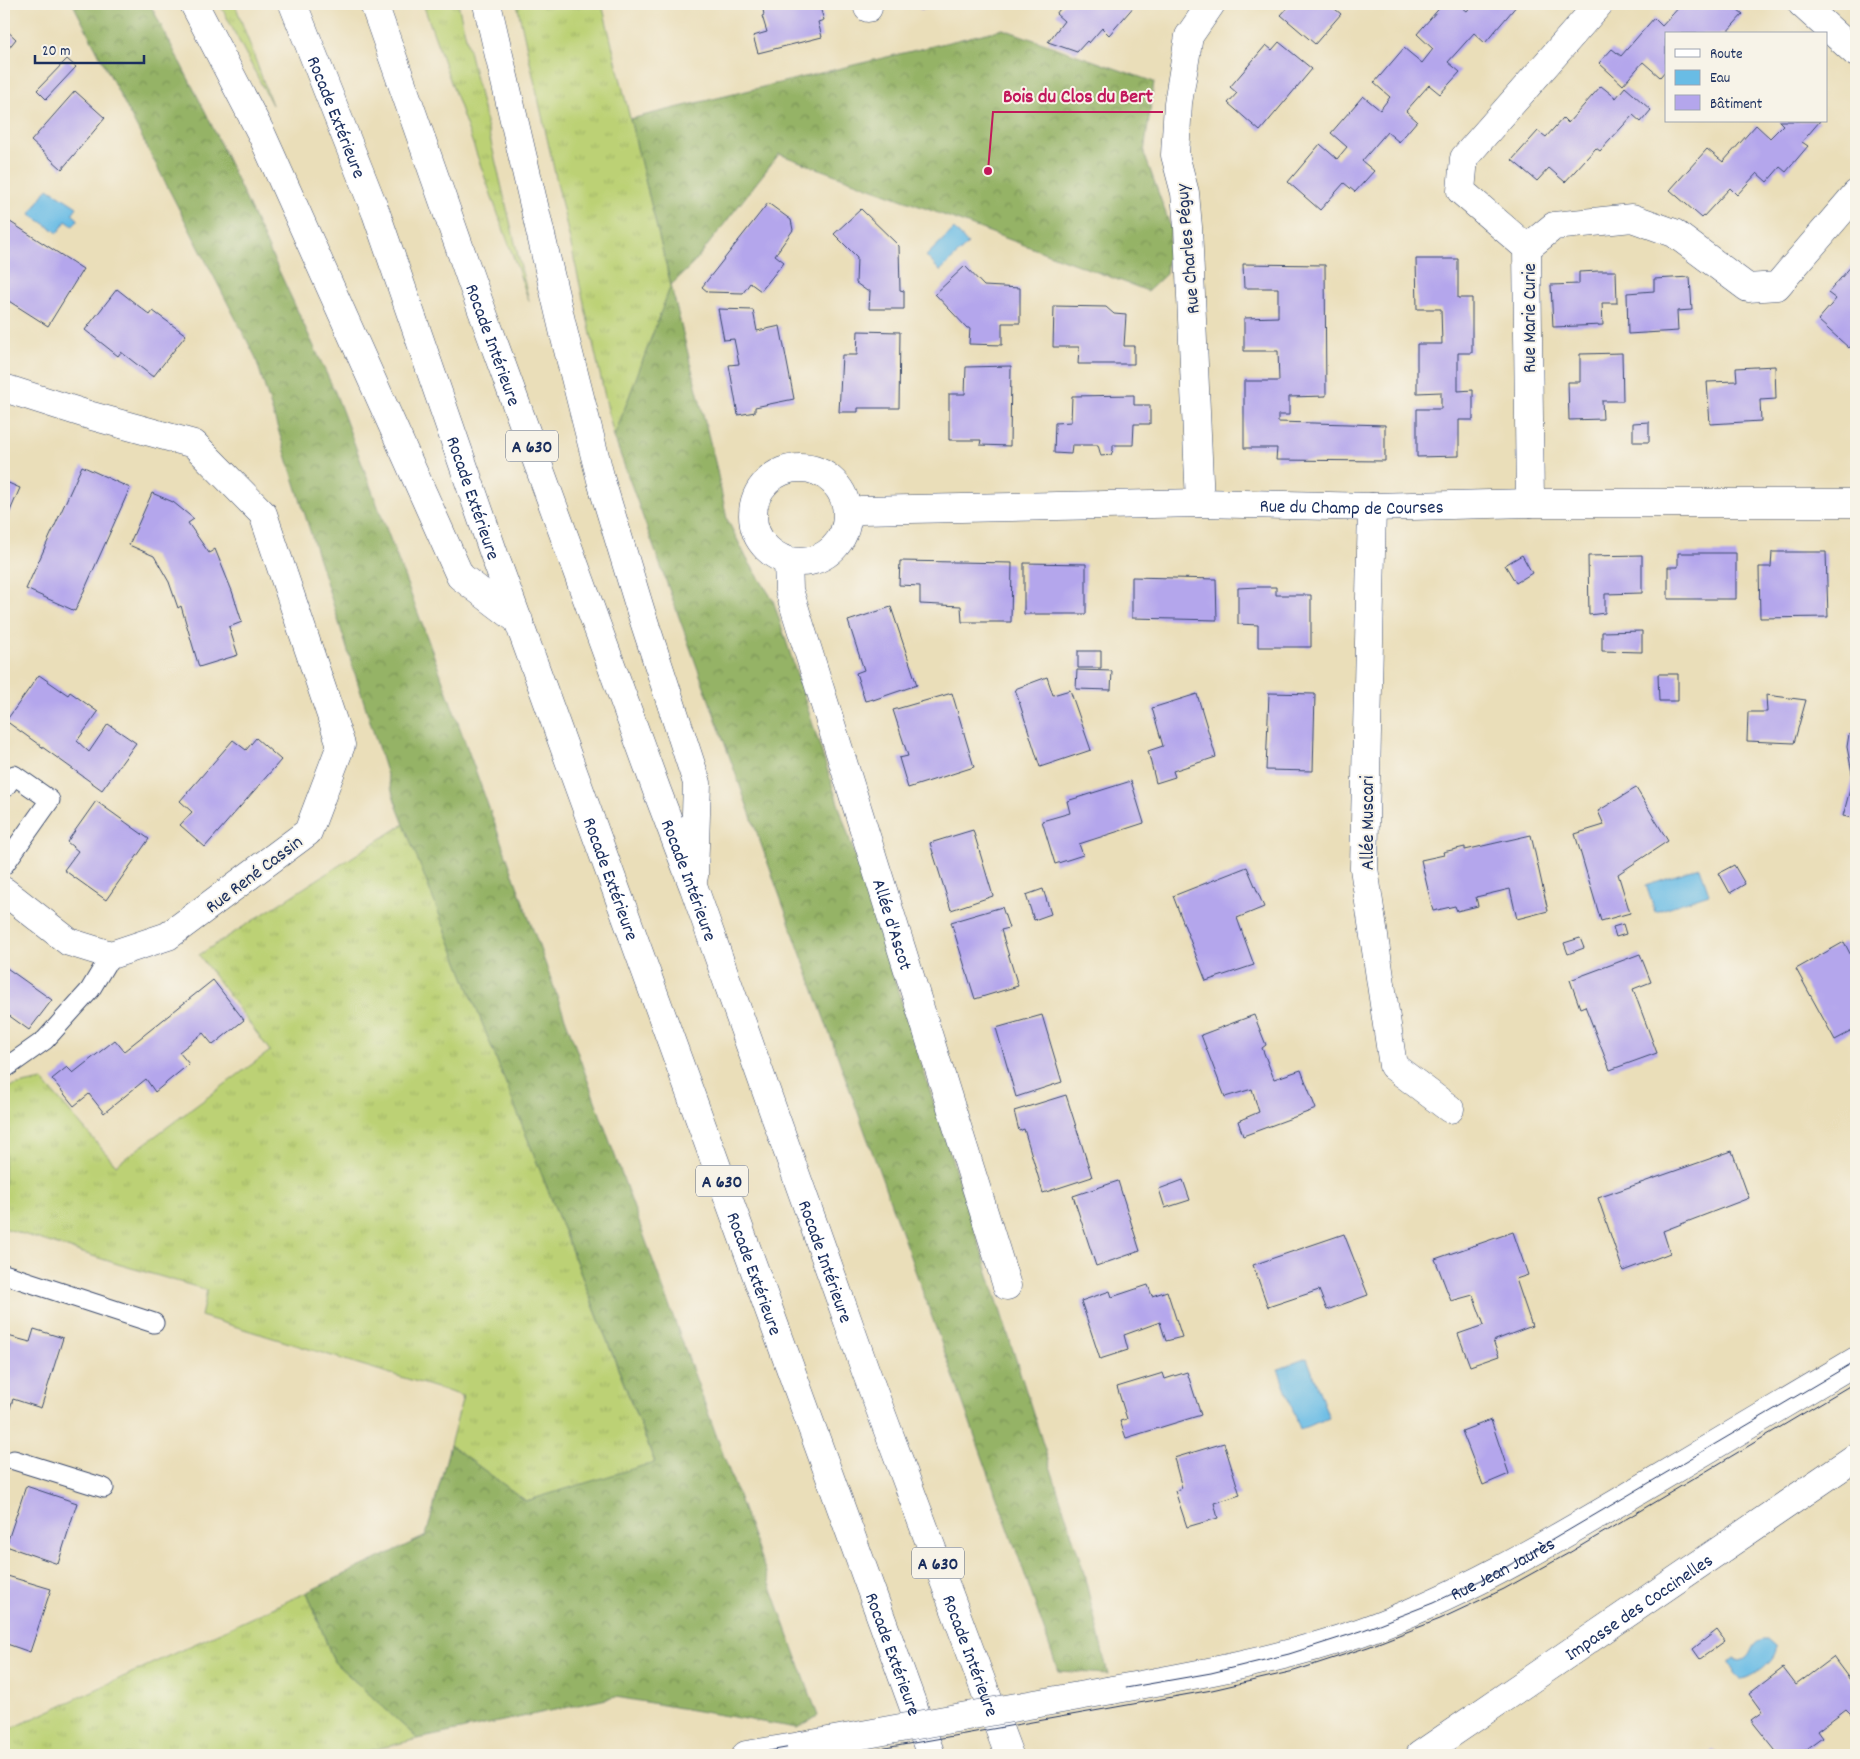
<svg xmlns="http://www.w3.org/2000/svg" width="1860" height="1759" font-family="Dekko,sans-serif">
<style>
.grass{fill:url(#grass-tufts);stroke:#6c806a}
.forest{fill:url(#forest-crowns);stroke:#587162}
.water{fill:#69bce5;stroke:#4276a2}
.building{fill:#b4a6ec}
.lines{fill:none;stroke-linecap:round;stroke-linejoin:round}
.lane-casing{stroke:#3a496c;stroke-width:21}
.street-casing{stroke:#3a496c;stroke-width:29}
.highway-casing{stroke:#3a496c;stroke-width:29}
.lane{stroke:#fff;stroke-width:19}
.street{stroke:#fff;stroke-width:28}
.highway{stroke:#fff;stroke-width:28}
.tram{stroke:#1b2f5e;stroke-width:1}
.street-bridge-casing{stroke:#3a496c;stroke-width:29;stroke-linecap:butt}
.street-bridge{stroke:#fff;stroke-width:28}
.labels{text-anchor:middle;stroke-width:4;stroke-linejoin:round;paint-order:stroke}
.shield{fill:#f7f3e8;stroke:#5d6a87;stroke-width:1}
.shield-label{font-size:18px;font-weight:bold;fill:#1b2f5e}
.street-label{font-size:19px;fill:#1b2f5e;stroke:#f7f3e8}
.leader{fill:none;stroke:#c2185b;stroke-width:2}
.callout-dot{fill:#c2185b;stroke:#f7f3e8;stroke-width:2}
.callout-label{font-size:20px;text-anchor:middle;font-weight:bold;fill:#c2185b;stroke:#f7f3e8;stroke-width:4;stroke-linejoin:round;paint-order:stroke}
</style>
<defs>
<pattern id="grass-tufts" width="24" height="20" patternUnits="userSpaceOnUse" patternTransform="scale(1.25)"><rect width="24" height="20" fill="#bcd175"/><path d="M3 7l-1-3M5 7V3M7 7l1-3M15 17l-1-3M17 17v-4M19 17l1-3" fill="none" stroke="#a1b468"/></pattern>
<pattern id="forest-crowns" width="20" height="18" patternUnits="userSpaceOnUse" patternTransform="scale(1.25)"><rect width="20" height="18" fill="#95b366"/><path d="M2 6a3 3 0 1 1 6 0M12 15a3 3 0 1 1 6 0" fill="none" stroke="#799257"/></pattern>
</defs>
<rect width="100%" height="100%" fill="#f7f3e8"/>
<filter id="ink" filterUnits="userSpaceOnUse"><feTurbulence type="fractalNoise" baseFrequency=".02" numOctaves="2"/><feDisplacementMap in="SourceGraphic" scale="10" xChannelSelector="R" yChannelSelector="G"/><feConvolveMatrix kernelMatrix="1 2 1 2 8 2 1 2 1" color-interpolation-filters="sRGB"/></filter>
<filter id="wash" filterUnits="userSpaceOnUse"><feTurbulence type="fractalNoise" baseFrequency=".0096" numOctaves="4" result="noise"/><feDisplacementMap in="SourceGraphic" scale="20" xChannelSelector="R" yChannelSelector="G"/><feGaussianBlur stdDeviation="1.12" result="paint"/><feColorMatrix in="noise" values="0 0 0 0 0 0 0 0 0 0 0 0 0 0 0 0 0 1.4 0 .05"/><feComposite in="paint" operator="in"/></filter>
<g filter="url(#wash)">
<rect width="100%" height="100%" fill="#eadeb9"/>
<path class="grass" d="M220,4h15l37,101z
M423,4h35l71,297z
M517,4h85l69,281 -57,152z
M404,824l251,639 -129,38 -76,-56 13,-49 -262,-80 6,-26 -86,-25 -117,-37v-140l38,-8 74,85 154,-114 -71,-96z
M307,1592l27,70 84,77 -66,16h-348v-23z"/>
<path class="forest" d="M73,4h77l56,109 129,279 96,256 387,1068 -21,12 -181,-31 -198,42 -84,-77 -27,-70 119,-56 24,-91 76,56 129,-39 -258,-655 -142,-451z
M1003,29l151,53 -10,71 27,75 -5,46 -18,17 -369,-137 -86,110 -22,21 45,181 11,53 20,40 26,41 309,966 26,108 -50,-3 -34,-99 -410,-1135 57,-152 -41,-166z"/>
<path class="water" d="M48,188l29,19 -5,7 6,5 -5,7 -7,-5 -8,12 -28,-19z
M954,229l14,15 -28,27 -14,-15z
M1700,867l9,27 -54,18 -9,-27z
M1307,1358l22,60 -29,11 -22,-60z
M1763,1639h5l8,7c3,14 -23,33 -36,33l-5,-5 -1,-6 -4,-4v-2l5,-4 5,2c15,-4 8,-18 23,-21z"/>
<g id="blocks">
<path class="building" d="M762,4h57l5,16 -6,2 4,15 -64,16 -5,-17 14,-4 -5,-16 2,-1z
M918,4h22l-20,6z
M1064,4h72l-27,31 -7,-7 -13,15 -2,-2 -10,11 -29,-10 16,-21 -8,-7z
M1289,4h40l12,10 -26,30 -34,-29 9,-10z
M1443,4h15l9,7 6,-7h45l-33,39 -11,-10 -26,29 12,10 -20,22 -11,-9 -23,26 11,10 -18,21 -12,-10 -25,29 12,10 -19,21 -11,-9 -24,27 -32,-28 32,-38 17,15 10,-12 -16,-14 32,-37 17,14 10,-13 -16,-14 30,-35 18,15 11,-14 -16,-15z
M1682,4h4l3,3 3,-3h39l12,10 -18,20h-59v36l-6,7 -17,-15 -20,23 -24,-22 13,-14 9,7 33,-38 8,8z
M4,28l12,11 -12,15z
M1279,42l33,27 -52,62 -32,-28 9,-10 -7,-6 36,-42 6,5z
M67,59l9,8 -30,32 -9,-9z
M1601,86l15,12 9,-11 26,23 -10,12 -8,-7 -33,36 -4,-3 -31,34 -16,-14 -12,13 -25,-21 26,-29 8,6 17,-19 5,5z
M75,91l30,27 -43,51 -31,-28z
M1779,121h41l-18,21 6,4 -22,26 -6,-5 -13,15 -10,-9 -20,22 -7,-7 -28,30 -32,-28 37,-41 16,13 33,-37 14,13 13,-13z
M768,203l23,17 2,10 -18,25 9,7 -23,29 -11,-8 -7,10 -35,-1 -6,-5z
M861,209l38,37 1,44 4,1v18h-35l1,-18h-3l-11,-8 1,-26 -23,-23z
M4,218l79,51 -35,57 -44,-28z
M1416,259h42v39h14v55h-14v38l15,-1v30h-14v36l-42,1v-48h24v-17l-24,1v-49h25l-1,-35h-24z
M1243,264l82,1 1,131 -37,1v18h-11v7l107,3v36l-109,-1 1,-12h-33v-67h35l-1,-30h-34v-33l34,-1v-29h-34z
M1853,264l3,2v74l-7,8 -31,-28 18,-21 -8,-6z
M965,266l19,20 36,2v35h-18v22l-33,-1 1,-16h-3l-32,-34z
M1599,271h17l1,32h-15l1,22 -50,2 -2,-42 28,-1v-12z
M1690,277l2,33 -15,1 1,20 -50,3 -1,-41 27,-2v-12z
M117,289l33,26 3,-4 33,24 -33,42 -32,-25 -3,4 -33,-26z
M1054,306l52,1 8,7 12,1 -2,31h10v18h-56l1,-17h-26z
M718,309l35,1 4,21 23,-5 14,73 -39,8v5l-17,3 -9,-50 10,-1 -5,-25 -10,1z
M858,331l42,1 -1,76h-41v4h-19l3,-57h15z
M1622,353l1,48h-21l1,18 -34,1 -1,-38h12v-28z
M1011,366l-1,80 -30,-1 1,-5h-32v-46h16l1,-27z
M1775,366l1,33 -16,1 1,21 -51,3 -3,-42 30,-1 -1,-13z
M1134,395v10h16v19h-16l-1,21h-20v5l-2,5 -10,1 -3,-11h-26l-1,9 -17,-1 1,-30 16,-1 1,-26z
M1649,422v20h-16v-19z
M82,466l48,22 -55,123 -49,-22z
M4,481l16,7 -16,37z
M152,493l21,9 21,17 -6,4 21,30 6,-4 17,42 10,31 -13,5 9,28 -39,12 -18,-61 -3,2 -9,-26 -15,-26 -25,-11z
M1772,552h54l2,65 -68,1 -1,-51h12z
M1678,553h58v46h-68v-32h10z
M1522,555l10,18 -16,10 -11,-18z
M1642,555v38l-37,1v19l-16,2 -1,-59z
M900,561l112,2 -1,59h-49l-1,-16 -41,-2v-18l-21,-1z
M1024,563l62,1v50h-62z
M1132,577l84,2 1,41 -85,-2z
M1258,587h18v8h35v52h-53v-22l-20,-1v-36z
M891,607l26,78 -44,15v-1l-8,2 -9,-28 8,-3 -16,-49z
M1642,631v21l-40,-1v-19z
M1078,651h23v17h-23z
M1077,670l35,1 -1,19 -35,-1z
M1658,674h20v27h-19z
M39,675l29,20 2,-3 28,20 -21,29 12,11 19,-28 28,19 -34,47 -96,-69z
M1047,677l6,18 17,-5 21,60 -51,17 -25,-78z
M952,693l22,74 -66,21 -9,-30 9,-2 -15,-46z
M1269,693l46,1 -2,77 -47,-1z
M1197,694l19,63 -43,14 2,6 -19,6 -8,-32 15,-5 -11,-38z
M1766,695l40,5 -12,43 -47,-2 1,-29h19z
M1849,734l7,1v84l-13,-3 10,-38 -6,-31z
M256,738l25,22 -76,87 -25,-22 12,-13 -12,-11 53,-61 13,10z
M1131,781l13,42 -65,21 4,11 -28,9 -13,-43 28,-8 -3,-12z
M1636,788l32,53 -50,33 12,39 -29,8 -26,-87 29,-9 -6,-14z
M96,801l53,38 -43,61 -42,-30 14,-19 -11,-9z
M973,830l20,66 -42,14 -21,-67z
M1531,835l17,76 -31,8 -7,-30 -34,8 2,9 -21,5 -2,-5 -22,5 -12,-51 23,-5 -1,-3 22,-5v3z
M1734,865l11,19 -15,9 -11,-20z
M1247,867l17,40 -27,11 17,47 -48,16 -33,-85z
M1043,889l8,25 -17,6 -8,-25z
M1002,907l7,21 -8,2 17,56 -43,13 -24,-77z
M1623,924l3,10 -10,3 -3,-10z
M1580,938l4,10 -16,6 -4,-11z
M1844,942l12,23v73l-4,-7 -17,9 -39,-71z
M1640,954l11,28 -18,7 24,64 -47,17 -25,-64 -5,2 -10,-28z
M4,966l48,34 -23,30 -25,-18z
M213,980l31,40 -31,25 -10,-12 -24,19 10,12 -34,28 -9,-13 -42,34 -15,-19 -15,12 -22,-27 15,-12 6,6 42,-33 9,11z
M1042,1015l20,67 -46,15 -20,-69z
M1254,1015l12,30 -4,3 12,31 27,-9 15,39 -73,27 -5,-15 21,-9 -7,-23 -27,8 -24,-62z
M1066,1095l26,82 -49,16 -19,-64 -5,2 -5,-20z
M1732,1151l17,47 -86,33 7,22 -47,18 -25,-73z
M1183,1180l7,20 -25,8 -6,-19z
M1118,1181l22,70 -44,15 -23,-70z
M1513,1232l15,43 -12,4 16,47 -39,15 6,15 -29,10 -12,-32 26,-9 -11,-30 -22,6 -16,-42z
M1344,1234l24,61 -41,15 -8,-20 -51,17 -15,-42z
M1148,1285l4,11 15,-5 15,46 -16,4 -6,-19 -36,13 4,15 -28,9 -19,-58 29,-10 2,6z
M34,1329l29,9 -22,70 -28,-9 -5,16 -4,-1v-79l26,7z
M1187,1372l14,43 -75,23 -6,-17 7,-2 -10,-32 46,-14 2,6z
M1491,1420l18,54 -26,11 -21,-54z
M1224,1443l16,52 -26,8 4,15 -31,9 -12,-36 7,-3 -8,-30z
M26,1486l51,17 -19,61 -52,-18z
M4,1575l47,14 -21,63 -26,-9z
M1717,1630l8,11 -25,18 -7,-10z
M1833,1657l23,31v23l-4,4 -6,-6 -29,22 5,7 -23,17h-20l-28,-35 11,-8 -13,-18 34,-26 13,17z
M1714,1750l5,5h-11z"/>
</g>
</g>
<g filter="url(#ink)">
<use href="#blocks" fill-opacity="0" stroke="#3a496c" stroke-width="1"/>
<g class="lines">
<defs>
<path id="lane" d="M4,789l10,-14 36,25 -46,65
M4,1069l41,-29 45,-50 21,-35
M4,1274l150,49
M14,1460l90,28"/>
<g id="street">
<path d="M867,4l1,4"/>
<path d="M1802,4l54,49"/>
<path d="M1527,248l27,-22 78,-8 42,15 74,55 29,-2 79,-92"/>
<path d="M4,388l88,28 102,28 69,70 78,231 -33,87 -140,104 -57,19 -42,-13 -65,-51"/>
<circle cx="800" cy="515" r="47"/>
<path d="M1200,503l-12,-276 -3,-34 -10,-38 3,-52 11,-67 22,-32"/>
<path d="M1530,503l-3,-255 -66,-57 3,-33 135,-154"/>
<path d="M1372,507l-8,361 29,198 57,43"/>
<path id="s1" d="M848,513l13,-3 339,-7 172,4 158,-4h326"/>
<path id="s2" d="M788,561l1,29 218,696"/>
<path id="s3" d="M1112,1690c84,-15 168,-30 249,-58 95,-34 182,-85 268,-136 76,-45 152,-90 227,-135"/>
<path d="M746,1755l55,-9"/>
<path id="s4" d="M1420,1755l436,-298"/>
</g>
<g id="highway">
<path d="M194,4l68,131 198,441 59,45"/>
<path id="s5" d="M293,4l83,209 119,344 436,1198"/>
<path id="s6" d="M374,4l98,279 185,508 37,97 172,484 143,383"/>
<path d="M487,4l78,334 37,146 39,128 56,171 -3,93"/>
</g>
</defs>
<use href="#lane" class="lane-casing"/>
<use href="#street" class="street-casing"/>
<use href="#highway" class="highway-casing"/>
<use href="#lane" class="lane"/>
<use href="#street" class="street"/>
<use href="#highway" class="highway"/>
<path class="tram" d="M746,1755l465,-82 78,-19 72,-23 72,-28 63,-30 360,-212
M846,1755l366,-65 82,-19 74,-24 72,-28 64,-30 65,-36 287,-171"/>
<defs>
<path id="street-bridge" d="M801,1746l311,-56"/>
</defs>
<use href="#street-bridge" class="street-bridge-casing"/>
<use href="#street-bridge" class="street-bridge"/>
</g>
</g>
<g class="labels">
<g class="shield">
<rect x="506" y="430.5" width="52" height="31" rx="4"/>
<rect x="696" y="1165.5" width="52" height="31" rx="4"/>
<rect x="912" y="1547.5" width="52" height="31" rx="4"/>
</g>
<g class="shield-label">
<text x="532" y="452">A 630</text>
<text x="722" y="1187">A 630</text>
<text x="938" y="1569">A 630</text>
</g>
<g class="street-label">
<text dy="7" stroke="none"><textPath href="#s5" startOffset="121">Rocade Extérieure</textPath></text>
<text transform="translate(1186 249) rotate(-95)" y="7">Rue Charles Péguy</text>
<text transform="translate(1528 318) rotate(-90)" y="7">Rue Marie Curie</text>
<text dy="7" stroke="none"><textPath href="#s6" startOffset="361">Rocade Intérieure</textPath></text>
<text dy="7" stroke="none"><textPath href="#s5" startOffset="526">Rocade Extérieure</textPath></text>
<text dy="7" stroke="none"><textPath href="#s1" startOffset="504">Rue du Champ de Courses</textPath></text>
<text transform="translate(1366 823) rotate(-90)" y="7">Allée Muscari</text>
<text transform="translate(253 873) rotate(-37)" y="7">Rue René Cassin</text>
<text dy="7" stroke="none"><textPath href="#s5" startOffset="931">Rocade Extérieure</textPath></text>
<text dy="7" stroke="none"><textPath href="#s6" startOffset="931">Rocade Intérieure</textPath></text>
<text dy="7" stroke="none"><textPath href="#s2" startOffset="379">Allée d'Ascot</textPath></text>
<text dy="7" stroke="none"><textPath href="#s6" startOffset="1336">Rocade Intérieure</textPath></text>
<text dy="7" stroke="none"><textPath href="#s5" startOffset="1351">Rocade Extérieure</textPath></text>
<text dy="7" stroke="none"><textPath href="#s3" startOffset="411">Rue Jean Jaurès</textPath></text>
<text dy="7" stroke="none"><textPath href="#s4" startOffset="264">Impasse des Coccinelles</textPath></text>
<text dy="7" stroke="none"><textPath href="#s5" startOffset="1756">Rocade Extérieure</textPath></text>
<text dy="7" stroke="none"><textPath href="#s6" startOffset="1756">Rocade Intérieure</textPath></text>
</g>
</g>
<path class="leader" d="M988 171L993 112H1163"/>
<circle class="callout-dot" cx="988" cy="171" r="5"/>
<g class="callout-label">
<text x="1078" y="102">Bois du Clos du Bert</text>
</g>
<rect width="1860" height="1759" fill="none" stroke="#f7f3e8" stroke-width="20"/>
<rect x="1665" y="32" width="162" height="90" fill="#f7f3e8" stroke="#9fa5b1"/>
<rect x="1675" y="49" width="25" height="8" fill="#ffffff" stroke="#9fa5b1"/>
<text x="1710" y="58" font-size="15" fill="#1b2f5e">Route</text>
<rect x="1675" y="70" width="25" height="15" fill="#69bce5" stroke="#9fa5b1"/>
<text x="1710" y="82" font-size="15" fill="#1b2f5e">Eau</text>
<rect x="1675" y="95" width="25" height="15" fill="#b4a6ec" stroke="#9fa5b1"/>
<text x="1710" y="108" font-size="15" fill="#1b2f5e">Bâtiment</text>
<path d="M35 55v8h109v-8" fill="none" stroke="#1b2f5e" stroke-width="2.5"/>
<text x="42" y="55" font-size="15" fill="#1b2f5e" stroke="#f7f3e8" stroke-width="4" paint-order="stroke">20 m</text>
</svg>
